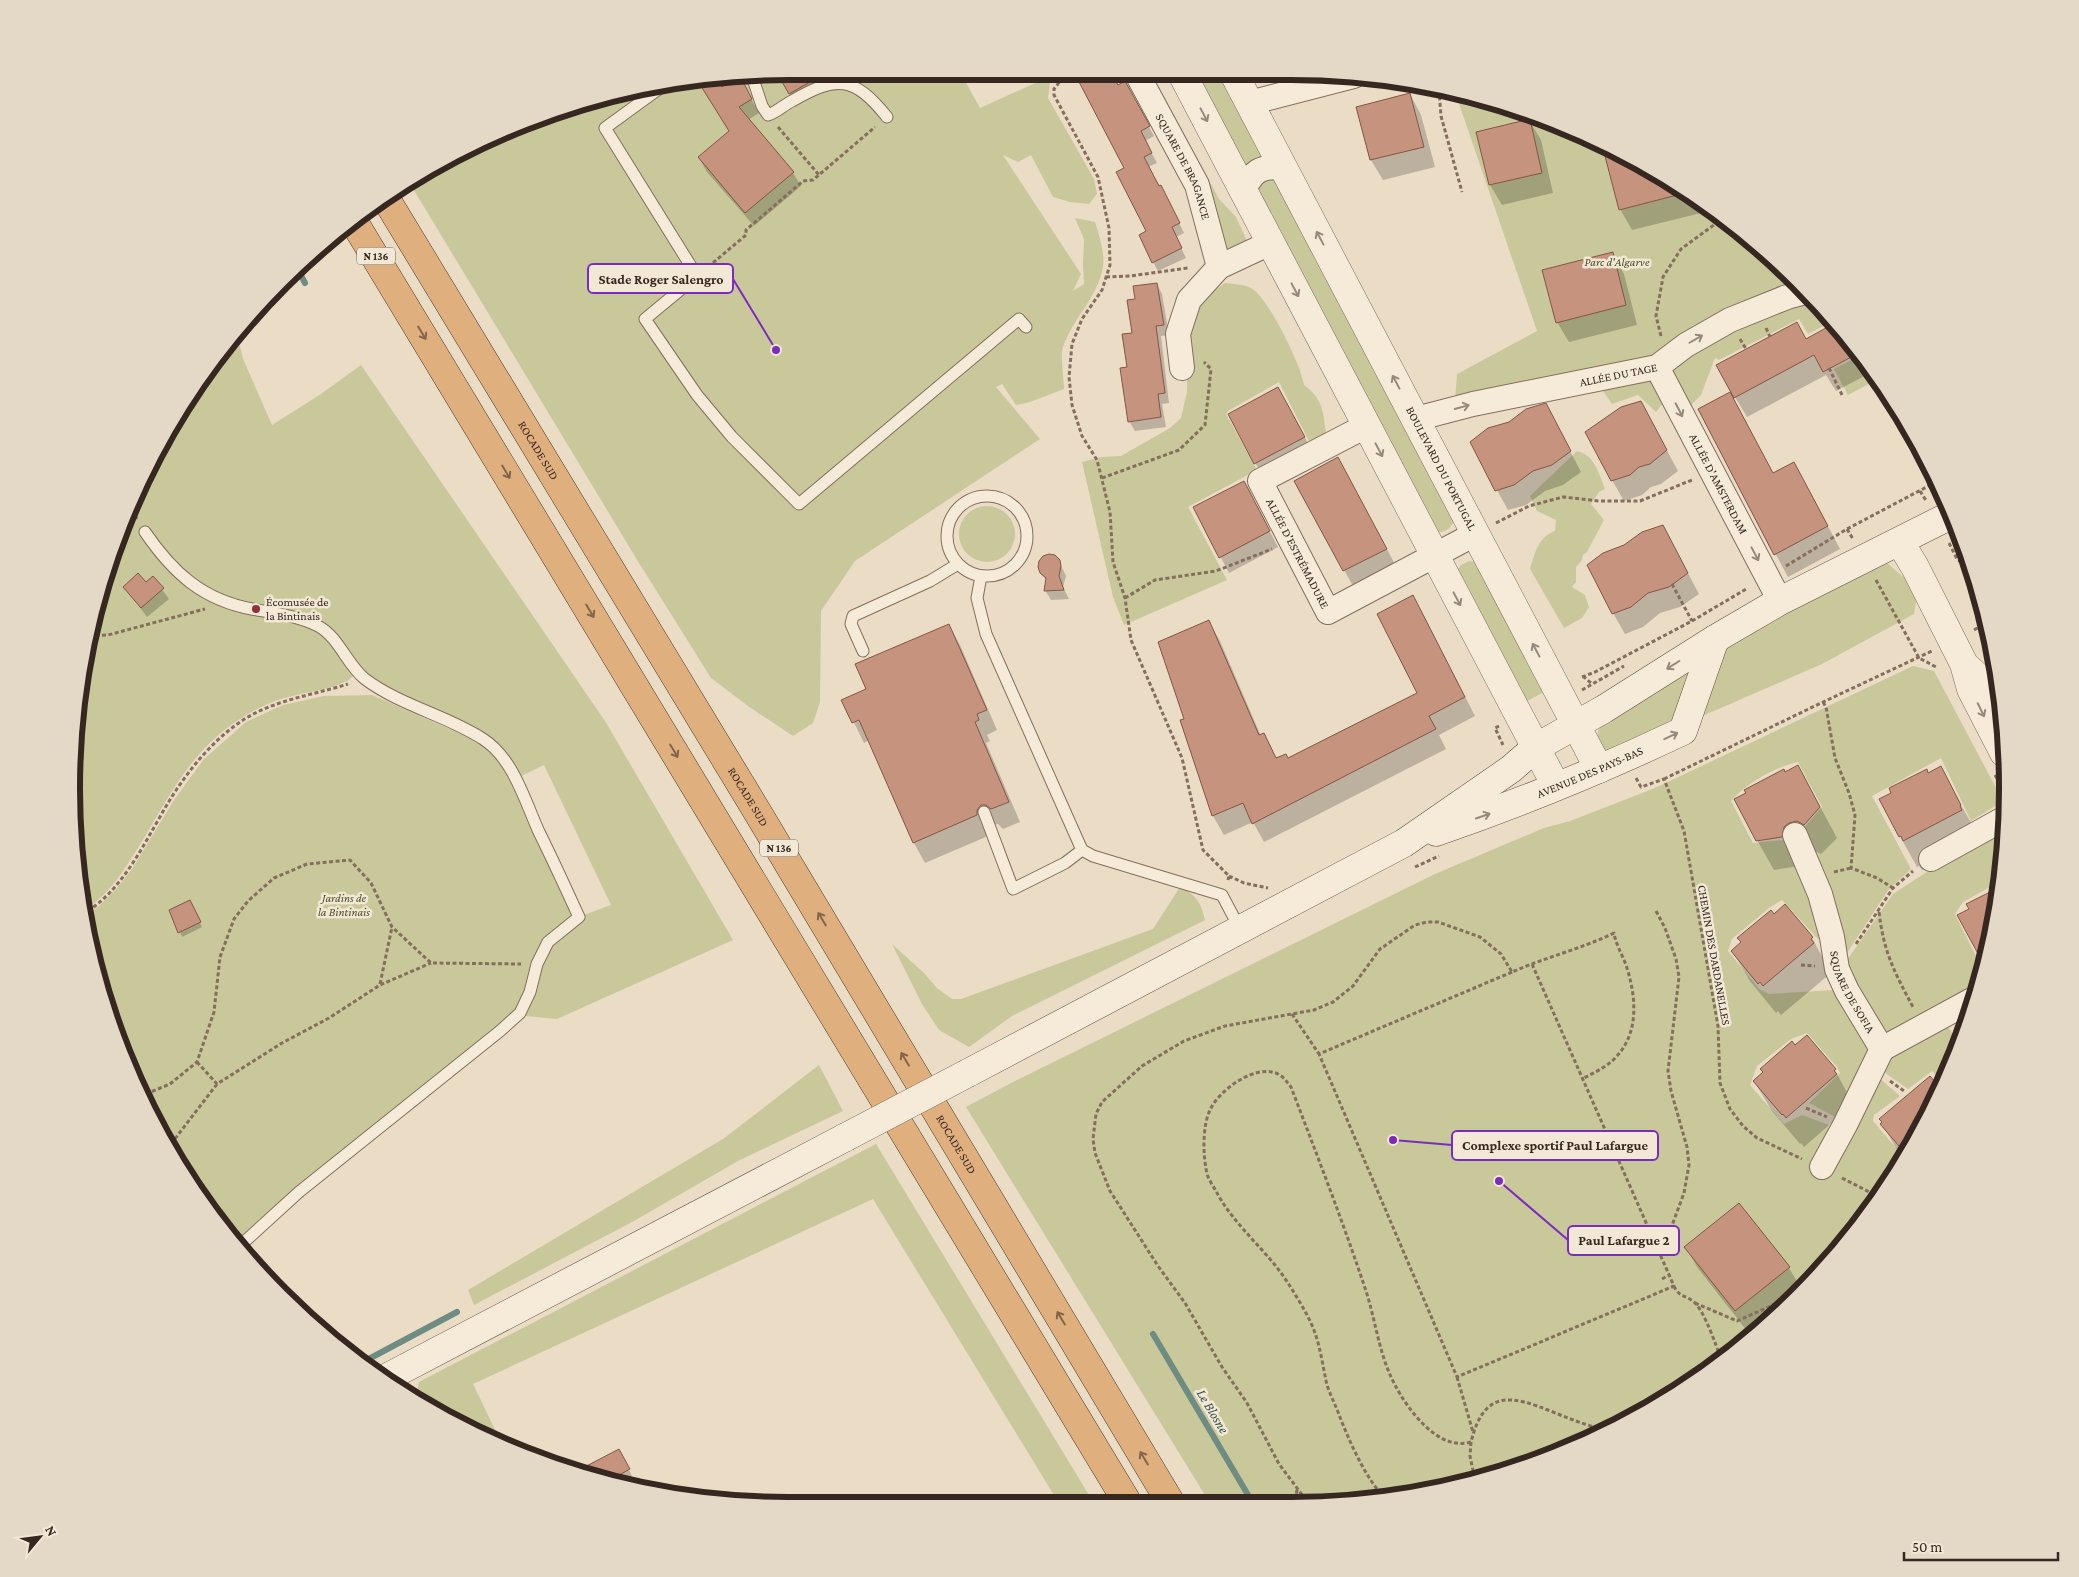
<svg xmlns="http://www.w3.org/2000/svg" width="2079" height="1577" font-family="'Crimson Pro',serif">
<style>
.green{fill:#c8c89a}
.shadow{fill:#0003}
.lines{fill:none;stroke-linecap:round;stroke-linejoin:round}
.stream{stroke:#6e8c82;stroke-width:6}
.building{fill:#c6947e;stroke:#825644}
.service-casing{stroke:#856e5d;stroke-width:13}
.minor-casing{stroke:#856e5d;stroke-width:26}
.tertiary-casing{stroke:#856e5d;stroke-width:29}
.secondary-casing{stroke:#674f40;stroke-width:29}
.trunk-casing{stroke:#533d31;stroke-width:29}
.path{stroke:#856e5d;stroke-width:3;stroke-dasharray:4 2.5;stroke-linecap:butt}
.service{stroke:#f6ead8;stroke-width:11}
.minor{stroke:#f6ead8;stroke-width:24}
.tertiary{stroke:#f6ead8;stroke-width:28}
.secondary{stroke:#f6ead8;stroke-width:28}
.trunk{stroke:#e0af7e;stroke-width:28}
.secondary-bridge-casing{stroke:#674f40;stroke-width:29;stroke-linecap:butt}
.secondary-bridge{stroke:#f6ead8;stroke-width:28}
.oneway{stroke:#96897c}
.oneway2{stroke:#82654a}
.poi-dot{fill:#90313c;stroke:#f3e7d5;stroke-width:2}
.labels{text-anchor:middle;stroke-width:5;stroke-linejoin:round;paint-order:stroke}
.shield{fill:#f3e7d5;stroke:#6f6156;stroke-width:1}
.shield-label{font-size:11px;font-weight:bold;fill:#362820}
.street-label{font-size:12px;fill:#362820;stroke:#f3e7d5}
.park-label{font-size:12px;font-style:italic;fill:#4b5128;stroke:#f3e7d5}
.poi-label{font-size:12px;fill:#362820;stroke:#f3e7d5;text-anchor:start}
.water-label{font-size:14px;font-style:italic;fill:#30554e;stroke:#f3e7d5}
.rim{fill:none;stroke:#362820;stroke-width:6}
.leader{fill:none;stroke:#7b2cbf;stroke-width:2}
.callout-dot{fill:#7b2cbf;stroke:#f3e7d5;stroke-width:2}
.callout{fill:#f3e7d5;stroke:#7b2cbf;stroke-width:2}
.callout-label{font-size:14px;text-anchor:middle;font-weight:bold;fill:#362820}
</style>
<rect width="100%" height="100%" fill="#ebdcc6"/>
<path class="green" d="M788,71l172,1 20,36 71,-32 -3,22 46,81 3,15 -8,10 -19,-2 -17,-5 -22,-42 -13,7 -15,-7 78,119 -8,17 11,-7 -1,-19 1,-26 -9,-21 20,4c4,13 10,31 8,45 -5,30 -30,51 -40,80 -3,9 1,31 1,42l-34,13 -14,3 -14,-21 -6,3 44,52 -185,122 -34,50 -1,91 -7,21 -20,13 -45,-30 -37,-28 -72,-115 -230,-381 21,-15 173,-71z
M1145,72h6l68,127 17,18 12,26 -19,10 -9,-5z
M1190,72h34l45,85 -22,16z
M1455,92l21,4 131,49 82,47 108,89 34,41 -23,12 -9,-15 -80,41 -4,-2 -14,37 -10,10 -25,-6 -10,13 -18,-17 -26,9 -20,-29 -137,26 2,-27 80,-43z
M1275,175l180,344c-4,9 -9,14 -19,13l-183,-340 1,-11z
M1225,283c8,1 19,1 26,5 17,9 50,77 53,97 19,14 19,26 22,48l-17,8 -30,-59 -51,29 -2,3 31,56 -69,37 39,73 -103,45 -11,-28 -31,-135 19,-5 20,-1 49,-28 11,-10 6,-26 1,-38 6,-49z
M237,334l6,25 29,66 49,-31 40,-29 244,356 128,219 -176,79 -32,-3 -107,89 -73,55 -100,88 -53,-61 -83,-168 -21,-105 11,-8 18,-18 15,-19 42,-69 30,-41 42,-37 37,-17 41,-9 48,-1 110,48 22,26 8,16 61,134 38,-14 -67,-140 -29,14 -13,-30 -102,-54 -39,-27c-4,4 -9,10 -14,13 -20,10 -44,11 -66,18 -25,8 -48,23 -67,40 -34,31 -54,74 -78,112 -13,21 -27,43 -49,57l-14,-73 12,-187 60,-177z
M1859,356l19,23 -30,16 -14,-26z
M1577,451c18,4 22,23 28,38l-6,3 -8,12 13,16 -17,32 -4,3 -1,5 -6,7v15l-4,5 13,8 4,12 -7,11 -18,10 -34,-59c5,-16 8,-32 25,-38l1,-11 -19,-9 -7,-15z
M959 534a28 28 0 1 1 56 0a28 28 0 1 1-56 0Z
M1469,561l7,1 68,130 -23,12 -65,-132 5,-7z
M1886,562l23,20 8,13 -3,19 -92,50 -207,90 -10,-1c-6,-14 -12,-17 -2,-30l140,-88z
M1913,666l21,5 69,130 -32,20 -30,-63 -69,38 39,73 -22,20 -48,73 -43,-127 24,-28 -24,-45c-25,6 -50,20 -67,39l22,42 40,-4 34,99 -9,1 -36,-39 -13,8 -37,31 -4,12 31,38 10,5 64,-4 10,-24 50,-72 83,-54 28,-14 -5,56 -36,20 -8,12 27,54 -6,21 -90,53 -47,77 -30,-16 31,-30 -3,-6 -30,-34 -16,6 -34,27 -7,19 34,39 18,-9 35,13 40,-52 23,20 -26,19 -1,6 30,35 -16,31 -89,108 -51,42 -12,6 1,3 -47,39 -124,66 -181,49h-176l-242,-393 45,-24 424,-209 109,-46 26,-7 85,-33z
M1180,887c16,8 21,15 25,33l-193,96 -43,31 -30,-17 -17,-26 -30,-60 32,29 13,15 15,11h9l192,-70z
M1946,1023l13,22 -6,18 -10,20 -11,-12 -24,18 -30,-21 9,-14z
M819,1065l24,46 -105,50 -104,60 -160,84 -6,-15 255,-151z
M876,1144l216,356h-35l-184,-301 -400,185 28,58 -78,-37 -6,-12 2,-11z"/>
<path class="shadow" d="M788,71h20l11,19 -23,13 -18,-30z
M1286,73h38l-33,8z
M739,78l20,35 -11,7 45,53 8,13 -47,40 -47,-54 -8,-14 31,-26 -28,-45 14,-6 5,8z
M1125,83l29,53 -9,5 12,22 -9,4 18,29 18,37 -8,4 10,21 -28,13 -5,-9 -6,-30 -22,-63 -7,-82z
M1410,94l11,21 14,52 -52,13 -12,-20 -13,-52z
M1529,120l12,20 12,53 -51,12 -12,-20 -12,-52z
M1621,153l68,39 8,7 4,14 -69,17 -12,-21 -13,-52z
M1612,253l12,21 13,51 -68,17 -12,-20z
M1157,284l5,10 7,41 -8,1 8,67 -7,1 4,23 -31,4 -6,-10 -1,-53 5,-34z
M1834,325l38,47 -36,19 -10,-16 -79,42 -12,-20 71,-57z
M1287,403l26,50 -49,26 -35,-65z
M1546,405l35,67 -18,13 -18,6 -19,14 -18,5 -11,-20 12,-67z
M1699,410l74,64 33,11 34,64 -52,28z
M1652,423l26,48 -17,13 -10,3 -9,8 -18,6 -12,-21z
M1338,459l65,120 -42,21 -17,-30z
M1252,498l26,49 -49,26 -34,-65z
M1663,526l36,68 -19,13 -20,6 -17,14 -18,7 -12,-21 11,-67z
M1059,561l7,15 -3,11 6,12 -18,1 -6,-10 2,-8 -6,-10z
M153,577l16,22 -22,18 -22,-30 21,-3z
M1424,616l51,100 -36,19 7,14 -182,93 -11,-20 -29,13 -11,-19 -32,-95 4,-2 24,-97 11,19 41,95 3,-1 13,24h11l131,-66z
M949,625l11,20 37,85 -10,5 3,6 -4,2 34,79 -17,7 -5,-5 -6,1 -4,11 -63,27 -11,-20 -45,-103 -5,3 -21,-43 25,-10z
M1940,768l38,67v5l-56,30 -3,-4 -2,1 -37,-67z
M1815,797l22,41 -16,16 -6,-3 -8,1 -8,14 -25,4 -17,-30z
M189,901l13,26 -20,10 -11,-27z
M1774,916l38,22 19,35 -50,42 -3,-4 -2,2 -26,-32 -18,-30 10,-8 -3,-4z
M1965,1023l-3,12 -4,-8z
M1807,1037l28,33 18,34 -49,43 -3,-4 -1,1 -28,-33 -18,-30z
M1935,1080l6,6 -39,72 -20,-34z
M1739,1205l50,63 12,20 -54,43 -50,-64 -11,-20z
M619,1450l13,26 -12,6 -43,-10z"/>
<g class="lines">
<path class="stream" d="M297,268l8,15
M1153,1334l98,166
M363,1362l94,-50"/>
</g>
<path class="building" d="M788,71h41l-40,23 -12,-21z
M1092,72h19l7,13 7,-4 25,45 -9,5 11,22 -8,4 15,29 2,-1 19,38 -8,4 10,21 -30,15 -13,-28 7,-4 -30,-59 8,-4 -46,-88z
M736,78h5l11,21 -13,8 55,65 -49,41 -47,-56 31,-26 -30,-48 19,-2 4,6z
M1410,93l14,54 -54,13 -14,-53z
M1530,119l12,54 -53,12 -13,-53z
M1619,152l70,40 -70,18 -14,-54z
M1613,252l13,53 -70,18 -14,-53z
M1157,283l7,42 -8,1 9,67 -7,1 3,23 -33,5 -8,-54 7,-1 -5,-33 10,-1 -5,-33 8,-1 -2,-13z
M1797,322l9,17 27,-15 24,30 -34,18 -9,-17 -80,43 -18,-33z
M1278,387l27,50 -51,27 -26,-50z
M1730,392l43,81 21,-11 34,64 -54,29 -76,-146z
M1641,401l26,49 -17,14 -11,3 -9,8 -19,6 -26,-49 36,-25z
M1546,403l25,48 -19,14 -19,6 -19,14 -19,6 -25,-49 18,-14 21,-6 17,-13z
M1338,457l49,92 -44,22 -49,-90z
M1244,481l26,50 -51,27 -26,-51z
M1663,525l25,48 -19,14 -21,6 -17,14 -19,7 -25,-49 16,-12 21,-8 18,-13z
M1049,554l6,1 5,5 1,6 -2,10 5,14 -20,1 2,-13 -6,-5 -2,-6 1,-6 4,-5z
M138,573l8,9 7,-6 11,12 -23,20 -18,-21z
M1413,595l52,102 -36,19 7,13 -184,95 -9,-21 -31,13 -32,-96 4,-1 -26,-77 51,-22 50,115 5,-2 12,25 10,-4 2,4 129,-65 -40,-79z
M949,624l38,86 -10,4 2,6 -4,2 34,80 -18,7 -5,-4h-5l-4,5v5l-64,28 -54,-123 -7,3 -11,-23 25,-11 -11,-25z
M1798,765l22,42 -16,18 -7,-4 -8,2 -5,4 -2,10 -26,4 -22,-42 12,-6 -2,-3 40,-21 1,3z
M1941,766l20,39 -1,1 2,4 -59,31 -2,-5 -2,1 -20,-38 12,-6 -2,-5 38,-19 1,4z
M1998,888l-4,40 -11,35 -26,-48 12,-6 -3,-5z
M190,900l11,22 -23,11 -9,-23z
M1785,904l28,33 -2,2 3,4 -51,43 -3,-4 -2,2 -27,-33 10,-9 -4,-4 34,-28 3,4z
M1807,1035l29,34 -2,2 3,3 -51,44 -3,-4 -1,1 -29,-34 10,-9 -3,-3 32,-28 3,4z
M1930,1076l10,12 -35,65 -25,-29 2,-2 -3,-3z
M1739,1203l51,64 -55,44 -51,-64z
M619,1449l11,20 -20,11 -35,-8z"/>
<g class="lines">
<defs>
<path id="service" d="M752,76l10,30 6,9c9,-3 16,-10 24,-14 45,-26 62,-25 95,16
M660,88l-55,40 92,148 -52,43 52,76 35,42 67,67 220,-185 7,8
M947 536a40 40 0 1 1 80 0a40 40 0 1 1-80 0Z
M145,532c28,41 58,68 107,77 21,4 47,7 66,17 21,11 29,39 47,53 36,27 81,36 118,60 30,19 42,62 56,93 14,28 27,57 40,85l-31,25 -11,22 -7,28 -10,21 -20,18 -201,161 -57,52
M981,576l-4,22 9,36 96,216
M863,651l-12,-27 2,-8 77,-35 28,-17
M984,812l29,77 52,-26 17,-13 11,6 129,39 18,34"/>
<g id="minor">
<path id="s1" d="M1136,72l61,113 22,82"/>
<path d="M1249,103l105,-27"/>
<path d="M1243,191c10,-20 17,-25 40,-24"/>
<path id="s2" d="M1657,367l123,234"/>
<path d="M1182,368l-4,-34 11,-34 30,-33 51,-24"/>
<path id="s3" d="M1414,418l13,-2 46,-12 184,-37 29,-22 44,-25 57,-23 19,-5"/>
<path id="s4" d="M1366,426l-106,55 68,131 147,-78"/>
<path id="s5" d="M1795,835l25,59 12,43 5,32 10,22 35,58 90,-49"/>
<path d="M1931,859l74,-41"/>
<path d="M1822,1167l23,-42 37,-76"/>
</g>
<g id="tertiary">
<path d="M1181,72l375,714"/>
<path id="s6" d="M1233,72l366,697"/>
<path d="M1900,542l15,25 49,97 7,25 33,64"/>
<path d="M1969,669l30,28"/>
</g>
<g id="secondary">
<path id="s7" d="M1436,832c84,-29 167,-63 247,-101l32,-92"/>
<path d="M968,1073l436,-230 107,-74 24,-21 69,-39 111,-70 65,-38 173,-87"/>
<path d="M386,1378l460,-241"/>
</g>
<g id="trunk">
<path id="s8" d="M386,199l369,609 414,692"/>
<path d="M354,222l772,1278"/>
</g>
</defs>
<use href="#service" class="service-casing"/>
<use href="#minor" class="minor-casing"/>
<use href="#tertiary" class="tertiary-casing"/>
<use href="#secondary" class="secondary-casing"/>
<use href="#trunk" class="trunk-casing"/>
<path class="path" d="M1067,72l-13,17v6l44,82 11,51 1,37 -8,25 -20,29 -10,25 -3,33 3,28 10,31 15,24 13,52 3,50 12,36 6,42 51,118 21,92 26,26 -1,4
M1439,90l2,26 21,76
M778,127l41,48
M708,267l38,-32v-5l57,-49 10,-1 62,-53
M1106,277l24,-1 58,-8
M1766,328l4,9
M1661,336l-5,-20 7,-39 18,-28 41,-30
M1740,339l6,10
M1829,368l14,29
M1102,478l77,-28 26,-25 6,-56 -7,-7
M1920,491l7,11
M132,511l5,8
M1496,523l33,-17 34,-9 36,4h41l52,-21
M1847,529l6,10
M1949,543l8,16 13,10
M1786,566l61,-37 89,-47
M1876,580l43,78 19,10
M1672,584l20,37
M1125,598l30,-18 61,-9 56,-22
M1974,630l12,-7
M89,636l19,-1 97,-26
M1583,676l9,8
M1582,677l13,-5 97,-51 56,-33
M1582,690l42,-24
M1823,702l3,5 9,51 14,35 6,22 -4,53 26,10 16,10
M1499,726l-4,2 8,17
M1995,775l12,21
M1636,778l5,9 23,-8 20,52 34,195 2,57 10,26 13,17 14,12 45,21
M1664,779l159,-77 109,-51
M1415,867l24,-11
M1834,872l17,-4
M1229,876l15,7 24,5
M88,911c39,-26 59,-74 83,-113 19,-30 42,-58 72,-78 31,-20 70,-25 105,-36
M1656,911l9,17 11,31 3,18 -11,94 3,20 16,56 2,18 -5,28 -20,54 -4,5
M1879,912c5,42 16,61 35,97
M1856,944l37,-56 20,-17
M1801,965l14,1
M1512,972l-193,82 138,323 217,-91 -142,-322
M380,984l12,-57
M1292,1014l27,40
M197,1062l20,22 65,-41 47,-25 51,-33 51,-22
M1890,1081l14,10
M146,1094l24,-10 27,-22 17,-50 6,-55 14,-38 14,-18 26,-23 33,-14 43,-4 21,23 21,44 39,36 90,1
M1806,1108l21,9
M171,1144l46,-60
M1842,1178l37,19
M1662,1279l7,-4
M1674,1286c5,12 13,9 21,17 10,10 21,42 26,56
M1695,1303l42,18 63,-28
M1457,1377l16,55
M1471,1442l-1,14 4,19
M1385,1499c-20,-23 -32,-50 -44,-79 -4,-12 -10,-23 -14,-35 -4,-17 -6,-35 -12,-52 -6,-17 -17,-34 -27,-50 -21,-33 -54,-57 -72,-92 -3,-5 -7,-11 -9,-17 -4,-18 -5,-47 3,-64 9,-20 46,-47 68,-36 6,3 9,8 13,13 26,68 52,135 75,204 10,31 13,64 29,94 13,25 44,67 76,57 13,-53 40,-47 82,-30 17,7 33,13 51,18
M1296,1500l1,-12
M1306,1500l-27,-36 -32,-61 -25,-36 -37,-64 -27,-37 -48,-75 -15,-38 -2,-14 3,-25 6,-12 40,-36 42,-25 41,-15 89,-16 19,-8 20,-16 27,-37 35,-24 12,-3h11l42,15 21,17 11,18c34,-15 69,-23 102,-39 2,12 8,21 12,32 10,30 14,67 -10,92 -9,10 -21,15 -32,21"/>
<use href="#service" class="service"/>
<use href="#minor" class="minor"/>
<use href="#tertiary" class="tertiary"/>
<use href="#secondary" class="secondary"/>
<use href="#trunk" class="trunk"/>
<defs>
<path id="secondary-bridge" d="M846,1137l122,-64"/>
</defs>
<use href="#secondary-bridge" class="secondary-bridge-casing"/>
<use href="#secondary-bridge" class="secondary-bridge"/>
</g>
<defs><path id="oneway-shaft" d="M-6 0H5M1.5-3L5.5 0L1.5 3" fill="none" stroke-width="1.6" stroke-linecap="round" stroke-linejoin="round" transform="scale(1.25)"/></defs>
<g class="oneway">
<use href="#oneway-shaft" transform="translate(1204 115) rotate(62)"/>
<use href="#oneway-shaft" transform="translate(1320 238) rotate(-118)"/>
<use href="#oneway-shaft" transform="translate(1295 290) rotate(62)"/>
<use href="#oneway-shaft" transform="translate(1696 339) rotate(-30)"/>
<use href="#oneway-shaft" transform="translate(1396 382) rotate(-118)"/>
<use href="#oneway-shaft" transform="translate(1462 407) rotate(-15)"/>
<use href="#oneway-shaft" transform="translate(1679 410) rotate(63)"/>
<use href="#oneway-shaft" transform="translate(1379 450) rotate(62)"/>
<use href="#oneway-shaft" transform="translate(1755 554) rotate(62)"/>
<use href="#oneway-shaft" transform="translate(1457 599) rotate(62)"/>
<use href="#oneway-shaft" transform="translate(1536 650) rotate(-118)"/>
<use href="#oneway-shaft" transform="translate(1673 665) rotate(148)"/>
<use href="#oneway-shaft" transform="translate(1981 710) rotate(64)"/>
<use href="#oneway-shaft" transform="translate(1671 736) rotate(-25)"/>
<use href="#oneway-shaft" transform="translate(1483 816) rotate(-19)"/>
</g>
<g class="oneway2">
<use href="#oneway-shaft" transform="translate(422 333) rotate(59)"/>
<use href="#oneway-shaft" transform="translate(506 472) rotate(59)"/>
<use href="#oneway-shaft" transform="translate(590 611) rotate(59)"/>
<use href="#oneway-shaft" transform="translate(674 751) rotate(59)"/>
<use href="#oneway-shaft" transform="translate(822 919) rotate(-121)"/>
<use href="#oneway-shaft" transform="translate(905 1059) rotate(-121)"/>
<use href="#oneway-shaft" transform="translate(1061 1318) rotate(-121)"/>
<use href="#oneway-shaft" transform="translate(1144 1458) rotate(-121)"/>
</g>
<circle class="poi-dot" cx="256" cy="609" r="5"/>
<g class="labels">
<g class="shield">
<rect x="357" y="247.5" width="38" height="17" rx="4"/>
<rect x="760" y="839.5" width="38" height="17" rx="4"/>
</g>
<g class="shield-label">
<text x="376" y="260">N 136</text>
<text x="779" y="852">N 136</text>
</g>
<g class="street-label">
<text dy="4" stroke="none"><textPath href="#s1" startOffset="106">SQUARE DE BRAGANCE</textPath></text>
<text dy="4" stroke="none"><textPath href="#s3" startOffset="209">ALLÉE DU TAGE</textPath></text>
<text dy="4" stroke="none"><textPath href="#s8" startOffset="294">ROCADE SUD</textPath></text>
<text dy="4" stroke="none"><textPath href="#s6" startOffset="448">BOULEVARD DU PORTUGAL</textPath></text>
<text dy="4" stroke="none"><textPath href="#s2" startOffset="132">ALLÉE D'AMSTERDAM</textPath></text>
<text dy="4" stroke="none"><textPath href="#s4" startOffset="201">ALLÉE D'ESTRÉMADURE</textPath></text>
<text dy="4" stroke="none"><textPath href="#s7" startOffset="165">AVENUE DES PAYS-BAS</textPath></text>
<text dy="4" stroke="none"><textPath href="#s8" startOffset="699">ROCADE SUD</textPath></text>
<text transform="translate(1714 955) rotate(80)" y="4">CHEMIN DES DARDANELLES</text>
<text dy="4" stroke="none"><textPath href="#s5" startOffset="168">SQUARE DE SOFIA</textPath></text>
<text dy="4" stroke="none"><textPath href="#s8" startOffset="1104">ROCADE SUD</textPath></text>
</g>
<g class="park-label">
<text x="1617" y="266">Parc d'Algarve</text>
<text x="344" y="902">Jardins de<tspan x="344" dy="14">la Bintinais</tspan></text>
</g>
<g class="poi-label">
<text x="266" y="606">Écomusée de<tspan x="266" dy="14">la Bintinais</tspan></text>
</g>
<g class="water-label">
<text transform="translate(1213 1411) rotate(59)" y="5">Le Blosne</text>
</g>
</g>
<path d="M0 0H2079V1577H0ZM788 80H1291A708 708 0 0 1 1999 788V789A708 708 0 0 1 1291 1497H788A708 708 0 0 1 80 789V788A708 708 0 0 1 788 80Z" fill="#e4d8c7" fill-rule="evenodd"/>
<path class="rim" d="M788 80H1291A708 708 0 0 1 1999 788V789A708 708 0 0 1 1291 1497H788A708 708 0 0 1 80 789V788A708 708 0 0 1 788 80Z"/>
<path class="leader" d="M776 350L733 279M1393 1140L1452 1145M1499 1181L1568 1240"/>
<g class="callout-dot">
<circle cx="776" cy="350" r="5"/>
<circle cx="1393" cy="1140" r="5"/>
<circle cx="1499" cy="1181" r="5"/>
</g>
<g class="callout">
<rect x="588" y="264" width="145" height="29" rx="5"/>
<rect x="1452" y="1131" width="206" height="29" rx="5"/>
<rect x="1568" y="1226" width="111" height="29" rx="5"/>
</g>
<g class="callout-label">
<text x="661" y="284">Stade Roger Salengro</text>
<text x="1555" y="1150">Complexe sportif Paul Lafargue</text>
<text x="1624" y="1245">Paul Lafargue 2</text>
</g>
<g transform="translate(40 1537) rotate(61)" stroke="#f3e7d5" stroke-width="4" paint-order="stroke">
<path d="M0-4L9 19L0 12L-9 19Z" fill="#362820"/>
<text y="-8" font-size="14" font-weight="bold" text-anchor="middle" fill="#362820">N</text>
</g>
<path d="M1904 1552v8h154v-8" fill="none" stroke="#362820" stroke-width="2.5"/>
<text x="1912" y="1552" font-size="15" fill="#362820" stroke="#f3e7d5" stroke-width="4" paint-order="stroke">50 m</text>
</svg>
